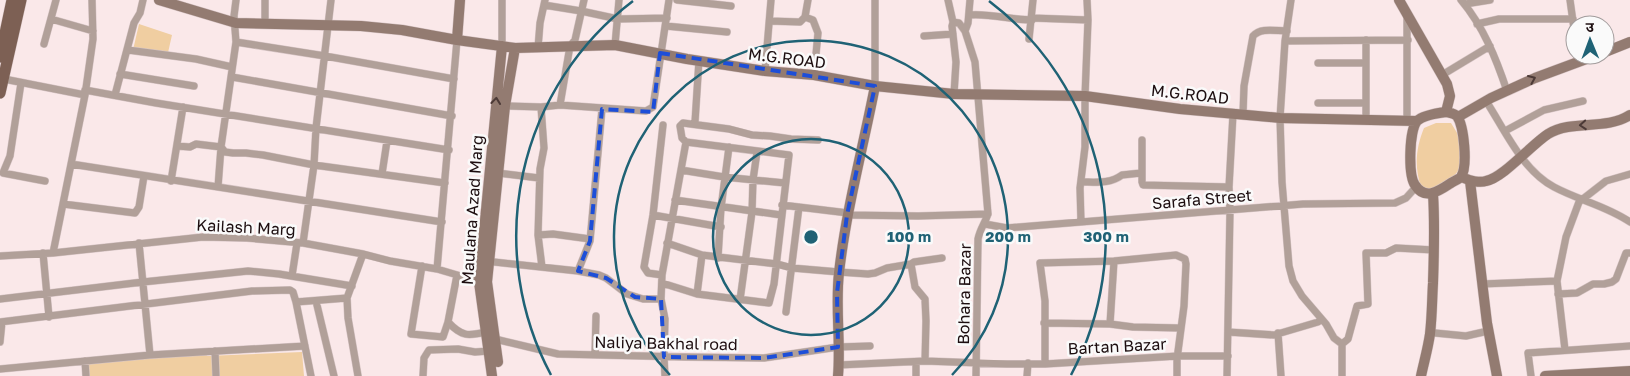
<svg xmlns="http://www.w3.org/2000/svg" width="1630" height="376" font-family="'Golos Text','Noto Sans Devanagari',sans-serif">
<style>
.green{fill:#f0cea1}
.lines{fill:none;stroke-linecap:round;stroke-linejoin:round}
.street-casing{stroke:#d7c5c6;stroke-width:8}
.secondary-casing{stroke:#d7c5c6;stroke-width:11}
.primary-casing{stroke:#d7c5c6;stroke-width:12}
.street{stroke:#b1a099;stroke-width:7}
.secondary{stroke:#937b71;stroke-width:10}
.primary{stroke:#7d6054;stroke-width:11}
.oneway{stroke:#4c3a37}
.marked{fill:none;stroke:#1d4ed8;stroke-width:4;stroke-dasharray:10 6;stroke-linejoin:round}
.ring{fill:none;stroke:#1f6275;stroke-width:2.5}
.labels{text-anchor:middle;stroke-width:5;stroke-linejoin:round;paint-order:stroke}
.street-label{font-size:16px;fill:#1d0e10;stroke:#fafafa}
.centre{fill:#1f6275;stroke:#fafafa;stroke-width:2.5}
.ring-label{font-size:15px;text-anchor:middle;font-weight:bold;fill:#1f6275;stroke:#fafafa;stroke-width:5;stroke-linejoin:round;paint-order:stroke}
</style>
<rect width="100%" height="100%" fill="#fae8e9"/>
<path class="green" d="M139,24l33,11 -5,22 -34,-7z
M1436,123h15l11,18 -3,29 -6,7 -22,13 -10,-3c-7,-21 -5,-39 3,-59z
M302,352l2,24h-217v-15l119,-8 1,3z"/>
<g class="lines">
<defs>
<path id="street" d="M502,0v46
M677,0l54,6
M875,0v86
M948,0l5,22 -1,4 4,36 -2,32
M1291,0l-6,41 -5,77 2,64 7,84 4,15 9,15 24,28 8,14 8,6
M1461,0c22,26 35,58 46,91
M1570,0l5,36
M1465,4l25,-4
M544,5l37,6 37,8 49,-1
M969,15c22,-2 41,5 63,5
M805,17l8,3 5,13 -4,42
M1032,18l56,2
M51,19l42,12
M770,21l30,1 5,-5 3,-17
M953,22l6,1 6,8 10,31 13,152c-3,9 -8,15 -10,25l-2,137
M265,23v-23
M1477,24l22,-5h74
M666,26l61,6
M965,31l3,-8 2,-23
M924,36l29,-2
M1029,39l4,-39
M1366,40v79
M1285,41l123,-1
M236,42l89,14 129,23
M44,44l12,-44
M615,45l4,-45
M538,48l2,-25 5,-23
M128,50l68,9 36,8
M1318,63h48
M765,71l6,-71
M120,74l74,12
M1442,75l48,-29
M232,77l220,39
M4,79l81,16
M21,83l-11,73 -7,17 42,8
M85,90l71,13 293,47
M115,95l19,-72 6,-10 3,-13
M1486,101c19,29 36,69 68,86 24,13 53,19 76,35
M1318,103h48
M560,105l86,6 7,-4 16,-107
M505,106l36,1 19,-2 10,-59 5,-6 9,-40
M541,107l3,41 -4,21 -2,66 4,32
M1243,114l1,-28 9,-50c8,-9 22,-5 34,-5
M1407,121v-105
M693,124l2,-2 4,-62
M1505,131l39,-21 39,-9
M1142,140v42l1,3 86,2
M177,146l13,1 6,-3 25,3 4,5 8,1h13l17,2 51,10 131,18
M71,164l371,58
M681,170l43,7 61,6
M498,173l41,5
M382,174l5,-33
M171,181l12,-74
M1081,182c15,0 29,2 41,-7l19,-2
M218,187l3,-40 15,-105 -2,-26 2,-16
M675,200l106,15
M63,204l72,9 4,-6 5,-31
M782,205l66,8
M653,215l68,12
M847,215l71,1 70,-2
M1081,222l-1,-34 5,-41v-51l3,-76 -1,-20
M985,224l22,4 296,-24 92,-1 11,-5 10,-11
M538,235l15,-1 37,5
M139,243l11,112
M303,243l11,-78 2,-37 15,-128
M667,243l35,12 75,9 15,4 47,4 29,2 7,-1 12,-5 24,-4
M43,253l6,64
M53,253l32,-158 8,-56 -1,-39
M0,256l53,-3 150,-16 44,1 56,5 60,11 27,7 47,8 44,13
M718,258l3,-50 8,-61
M485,261l93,10 21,4 7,3 21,16 16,5h18
M422,266l-11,68 32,3 5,-15c14,15 20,14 39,10
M437,269l20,-229
M578,271l12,-30 12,-132
M662,275l-14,-2 -4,-6 9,-52 10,-90
M292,276l5,-33
M662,283l35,11 72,9 5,-19 15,-129 -103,-13
M1482,284l75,-3
M697,294l5,-39
M1558,294l19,-1 16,-9h11l8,-2 4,-3 10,-26h4
M0,299l143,-17 105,-11 31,3 73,12
M740,300l12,-88 1,-32 4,-28
M316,301l18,75
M296,302l51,-4
M786,312l13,-105
M0,322l252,-31 38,-1 3,2 3,10 15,74
M448,322l9,-47
M1044,323l66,1 23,3 47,1
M1110,324l4,-63
M1228,332l46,3 44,-13 3,-3
M1278,333l3,43
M1435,333l31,3 22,-5
M495,339l63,15 127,3 79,1 74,-11 32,-1
M0,342l2,-20
M1565,350l-8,-69 9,-44 13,-35 27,-21 24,-7
M215,351l1,25
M595,355l1,-39
M664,357l1,-38 -4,-20 1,-24 24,-133 -4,-4 -2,-12 3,-3 46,6 23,6 18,1 21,3 27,1
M664,357l1,19
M85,361l1,15
M925,361l1,-40 -1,-22 -10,-12 -4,-23 3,-2 28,-4
M1045,364v-63l-5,-38 74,-2 62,-6 9,4 1,5 -2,42 -7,53v17
M839,365l86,-4 82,3h38l133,-8h50
M0,369l150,-14 155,-9
M358,376l-10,-58 -1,-20 16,-44
M423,376l1,-18 5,-8 29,-1 17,3 14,-1
M916,376v-14
M1027,376l1,-13
M1227,376l3,-165 -1,-24 4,-73
M1342,376v-32l6,-5 9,-33 11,-2 -2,-51h20l10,-5 38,2
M1531,376l-3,-23 102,-7"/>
<path id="secondary" d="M159,0l77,23 125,3 41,4 55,10 58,8 100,-3 72,14 78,12 49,4 61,11 79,8 131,2 95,13 100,9 136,3
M1399,0l48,84 3,12 -4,16
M457,40l3,-40
M1605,52l25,-10
M1446,112c4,1 8,1 11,4 7,10 11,50 4,61 -2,2 -7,4 -10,6 -12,8 -26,18 -36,2 -7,-10 -6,-55 2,-64 6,-6 21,-8 29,-9z
M1458,117l33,-19 44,-20 62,-23
M1464,178c6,3 16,5 22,3 17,-3 45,-36 62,-47 25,-15 57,-3 82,-19
M1470,181l17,142 10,53
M498,362l-11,-80 18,-176 10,-58
M492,376l-13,-94 23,-236
M838,376c3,-34 -3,-69 1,-103 7,-63 24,-125 36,-187
M1421,376c3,-14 7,-28 9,-42 2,-17 2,-34 3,-51 1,-29 2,-59 0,-89
M1545,376l85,-5"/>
<path id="primary" d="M0,57l12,-57
M0,93l21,-93"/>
</defs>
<use href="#street" class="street-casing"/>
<use href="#secondary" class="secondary-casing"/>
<use href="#primary" class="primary-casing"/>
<use href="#street" class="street"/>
<use href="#secondary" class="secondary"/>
<use href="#primary" class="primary"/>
</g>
<defs><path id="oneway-chevron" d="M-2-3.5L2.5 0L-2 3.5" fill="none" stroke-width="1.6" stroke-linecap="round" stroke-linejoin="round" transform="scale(1.25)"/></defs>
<g class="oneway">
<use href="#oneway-chevron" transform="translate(1532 79) rotate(-23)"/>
<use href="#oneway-chevron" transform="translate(496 101) rotate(-84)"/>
<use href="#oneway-chevron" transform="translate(1583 125) rotate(176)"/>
</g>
<path class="marked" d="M660,53l215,33 -28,129 -10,78 1,54 -74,11 -100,-1 -3,-58 -26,-2 -29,-19 -28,-7 12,-30 12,-132 51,3z"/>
<g class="ring">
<circle cx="811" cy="237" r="98"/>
<path d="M670 375A197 197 0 1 1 952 375"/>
<path d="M551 375A295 295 0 0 1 633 1M989 1A295 295 0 0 1 1071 375"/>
</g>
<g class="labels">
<g class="street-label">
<text transform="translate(787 58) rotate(7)" y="6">M.G.ROAD</text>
<text transform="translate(1190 94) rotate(6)" y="6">M.G.ROAD</text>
<text transform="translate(1202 199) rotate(-5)" y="6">Sarafa Street</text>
<text transform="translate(472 210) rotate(-86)" y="6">Maulana Azad Marg</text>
<text transform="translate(246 227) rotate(3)" y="6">Kailash Marg</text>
<text transform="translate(964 294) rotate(-89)" y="6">Bohara Bazar</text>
<text transform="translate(666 343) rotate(1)" y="6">Naliya Bakhal road</text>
<text transform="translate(1117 346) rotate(-3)" y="6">Bartan Bazar</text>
</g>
</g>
<circle cx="811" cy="237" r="8" class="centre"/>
<g class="ring-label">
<text x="909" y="242">100 m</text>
<text x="1008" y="242">200 m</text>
<text x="1106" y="242">300 m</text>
</g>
<g transform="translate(1590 40) rotate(359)"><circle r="24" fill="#fafafa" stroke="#a29c9c"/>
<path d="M0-4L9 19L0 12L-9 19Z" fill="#1f6275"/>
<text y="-8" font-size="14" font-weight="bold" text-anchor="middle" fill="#1d0e10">उ</text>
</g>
</svg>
